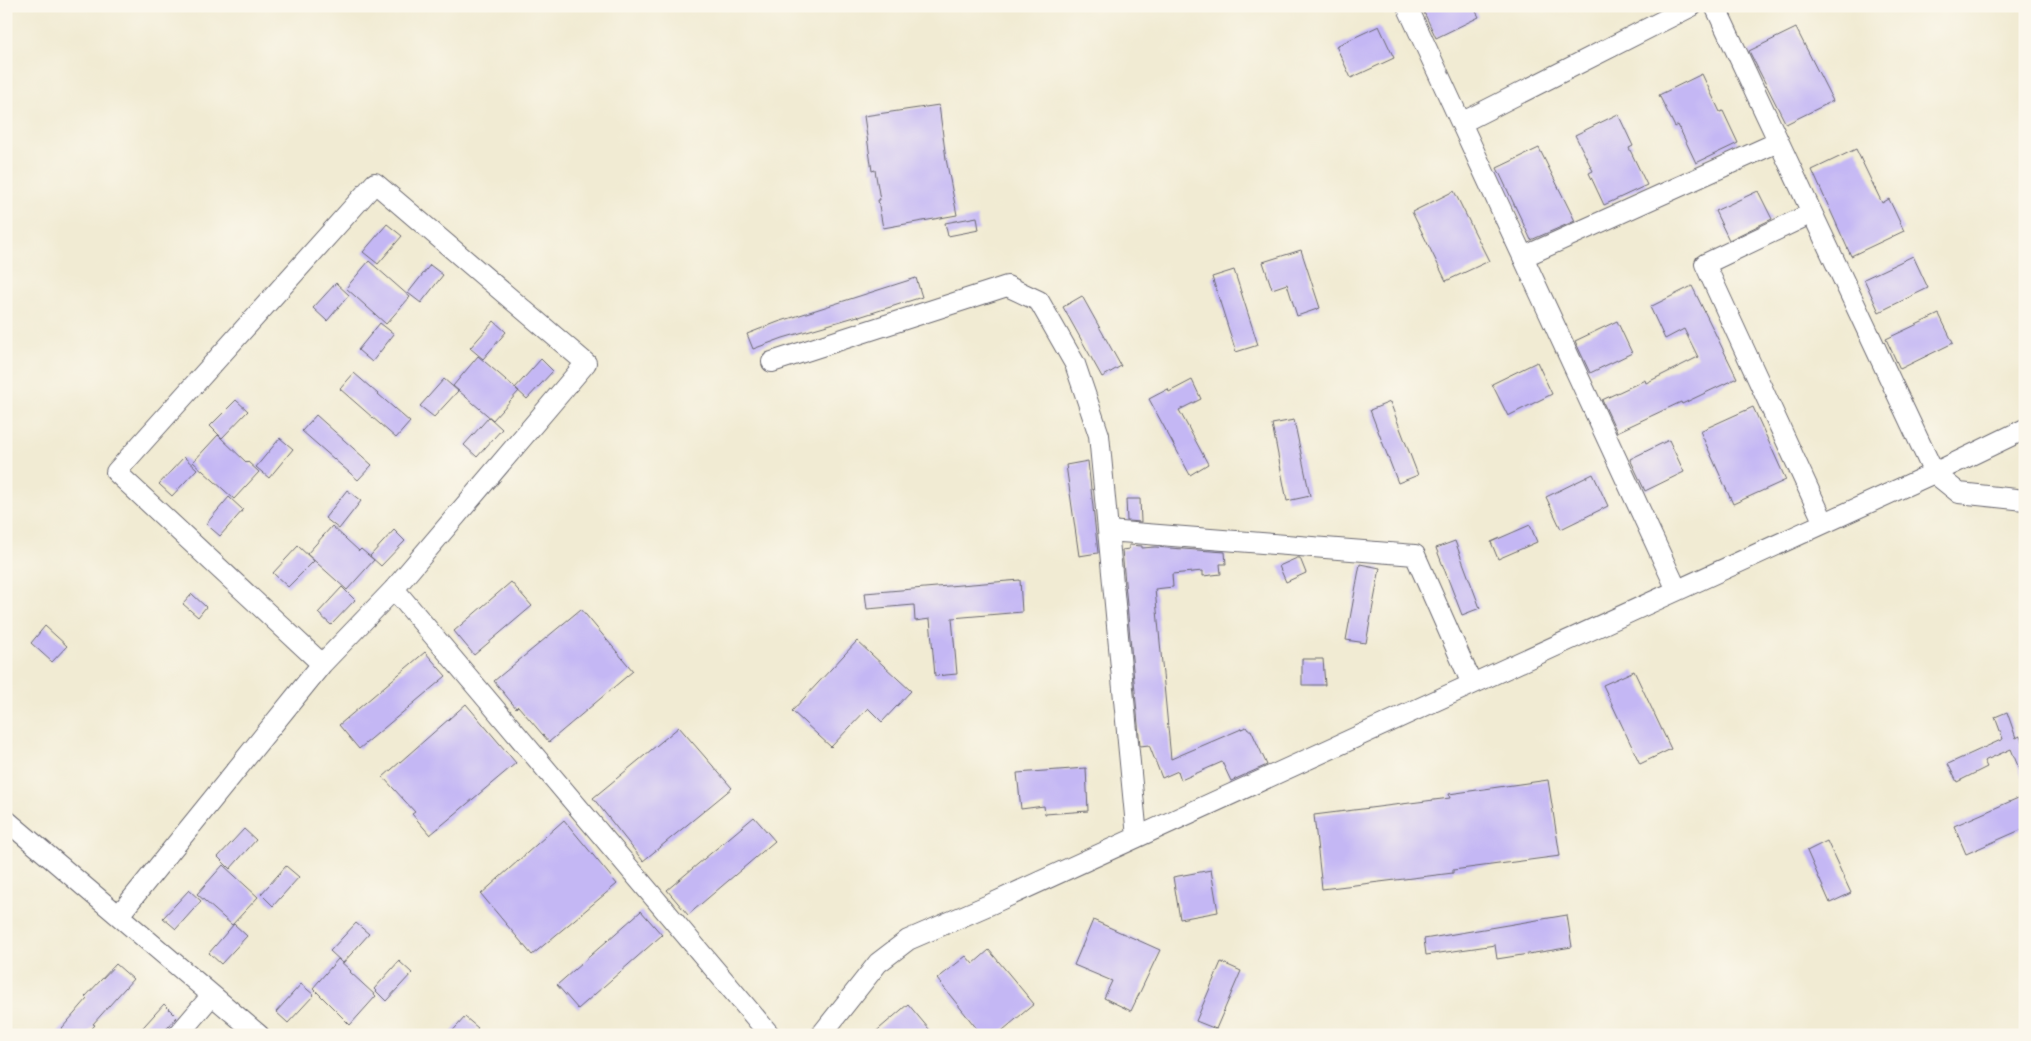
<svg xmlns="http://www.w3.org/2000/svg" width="2031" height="1041" font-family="'IM FELL French Canon',serif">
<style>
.building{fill:#c4b7f4}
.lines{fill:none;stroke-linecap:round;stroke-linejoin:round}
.minor-casing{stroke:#6a6870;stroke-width:22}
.minor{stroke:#fff;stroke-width:20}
</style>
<rect width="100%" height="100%" fill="#fbf7ec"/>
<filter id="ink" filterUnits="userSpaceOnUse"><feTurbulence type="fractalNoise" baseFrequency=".02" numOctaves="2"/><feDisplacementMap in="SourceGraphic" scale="10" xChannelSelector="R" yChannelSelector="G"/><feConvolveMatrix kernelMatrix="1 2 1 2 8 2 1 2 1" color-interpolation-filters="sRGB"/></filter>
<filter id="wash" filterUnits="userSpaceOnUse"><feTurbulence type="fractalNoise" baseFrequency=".0096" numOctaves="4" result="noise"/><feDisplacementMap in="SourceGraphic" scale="20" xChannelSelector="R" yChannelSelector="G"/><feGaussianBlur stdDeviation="1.12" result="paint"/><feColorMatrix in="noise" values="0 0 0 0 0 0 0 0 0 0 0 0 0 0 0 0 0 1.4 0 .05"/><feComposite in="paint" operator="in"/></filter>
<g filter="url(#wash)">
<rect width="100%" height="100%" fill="#f1ebd3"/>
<g id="blocks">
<path class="building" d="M1421,6h52l6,11 -43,21z
M1379,26l15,32 -43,20 -15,-32z
M1796,28l37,73 -47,23 -37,-73z
M1702,74l18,38 3,-1 15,32 -42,20 -18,-38 -3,2 -16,-32z
M939,105l7,54 11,56 -74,13 -5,-28h2l-5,-30 -3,1 -8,-55z
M1618,114l15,32 -4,2 18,37 -43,20 -15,-32 4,-2 -18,-36z
M1539,148l36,73 -44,19 -34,-72z
M1856,149l26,54 7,-4 15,32 -53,25 -39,-86z
M1454,191l35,70 -43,20 -34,-69z
M1758,191l14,28 -43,21 -14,-29z
M977,217l2,13 -31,6 -3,-13z
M387,224l15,12 -24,28 -15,-12z
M1301,250l19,58 -23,8 -10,-32 -15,5 -9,-27z
M1913,256l15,32 -49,24 -15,-33z
M369,261l41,36 -24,27 -40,-36z
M430,265l13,10 -22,28 -13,-10z
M1234,270l24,75 -22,7 -24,-75z
M916,278l6,19 -63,20 -1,-1 -75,22 -30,11 -6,-15 31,-12z
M336,283l13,12 -22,26 -14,-13z
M1692,286l45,92 -55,26 -1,-2 -64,30 -15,-32 43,-20 1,3 52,-26 -14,-28 -19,10 -15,-32z
M1082,296l39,70 -19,11 -39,-70z
M1939,314l14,29 -53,26 -14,-30z
M494,321l12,11 -23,27 -13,-11z
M1617,321l15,32 -42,20 -15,-32z
M380,323l14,11 -22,28 -14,-12z
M478,356l41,35 -26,29 -40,-34z
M541,359l12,12 -26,28 -12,-11z
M1537,362l15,32 -44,22 -16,-32z
M354,373l56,49 -14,16 -56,-49z
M444,379l14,12 -24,26 -14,-11z
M1192,380l9,19 -22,11 29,54 -18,11 -41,-76 19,-10 1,3z
M236,400l12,11 -26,27 -12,-12z
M1390,402l28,73 -20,8 -28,-73z
M1753,407l33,73 -53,24 -33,-73z
M316,415l56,50 -14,15 -56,-49z
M489,417l13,12 -25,28 -13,-12z
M1294,420l16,76 -23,5 -15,-77z
M218,435l29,28 1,-1 11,10 -25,27 -41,-37z
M280,438l13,11 -24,29 -13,-11z
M1669,440l15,32 -39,19 -15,-32z
M184,457l13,12 -25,27 -13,-12z
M1088,461l10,92 -19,3 -13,-91z
M1593,474l15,32 -47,23 -15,-32z
M347,490l14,11 -22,28 -14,-11z
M229,497l14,13 -23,26 -14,-12z
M1126,499h14l1,23 -14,-1z
M1530,525l7,17 -39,17 -7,-17z
M332,526l27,25 2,-2 13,11 -27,30 -40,-36z
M394,530l11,11 -24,25 -11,-10z
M1455,541l25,67 -18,7 -26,-67z
M1129,545l13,1v2l13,-1 70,5 1,12h-6l1,10 -18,2v-5l-31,3 1,13 -18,2 16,170 75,-32 2,3h3l16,35 -36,16 -9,-19 -41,18 -3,-9 -16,7 -13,-33 -9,1 -18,-196 7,-1z
M298,546l16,15 -26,26 -15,-14z
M1297,558h3l6,15 -20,9 -7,-16z
M1360,564l20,4 -14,75 -20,-3z
M1020,580l2,32 -70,6 5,56 -22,2 -5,-57 -15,2 -1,-16 -47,4 -2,-16z
M511,582l21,24 -58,49 -20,-24z
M342,587l13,13 -24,25 -13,-12z
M192,594l14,13 -8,10 -15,-13z
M581,609l52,62 -84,71 -31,-36 -2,2 -22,-27z
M45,626l22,20 -15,16 -21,-19z
M857,641l54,50 -29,31 -14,-14 -37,39 -39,-36z
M425,652l21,24 -87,73 -20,-24z
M1302,659h21l2,26h-23z
M1634,671l37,78 -31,15 -37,-79z
M466,704l50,59 -86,72 -18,-21 3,-2 -32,-35z
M2007,712l9,26 4,-2 5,13v34l-14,-34 -27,12 3,6 -30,15 -9,-18 55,-25 -8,-22z
M679,727l53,61 -89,73 -50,-63z
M1086,768l2,43 -43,3 -1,-8 -23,3 -4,-36z
M1548,780l12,76 -107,14v3l-131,16 -8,-74 136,-17 -1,-4z
M2025,795v33l-59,26 -12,-28z
M754,817l21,24 -87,74 -21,-25z
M564,820l53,64 -85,71 -51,-61z
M244,829l12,11 -26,29 -12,-12z
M1827,841l24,52 -21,10 -23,-52z
M223,865l35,32 -26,28 -35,-31z
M286,866l13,11 -26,29 -12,-12z
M1211,870l7,42 -38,7 -7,-42z
M189,890l12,11 -25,28 -13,-11z
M641,911l21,24 -84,74 -21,-24z
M1567,915l5,32 -75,12 -2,-14 -69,10 -2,-16z
M1093,920l67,30 -29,61 -27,-13 8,-17 -38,-16z
M356,923l13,11 -26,29 -13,-12z
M234,924l13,12 -26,28 -12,-11z
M989,950l45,54 -37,31h-15l-45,-56 29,-23 7,8z
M338,959l13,12 -1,1 26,24 -26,29 -37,-37z
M399,961l13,12 -26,28 -12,-12z
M1221,962l20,9 -25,58 -20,-8z
M116,964l17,15 -40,45 2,1 -9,10h-30l31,-36 -2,-2z
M301,984l13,11 -26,28 -12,-11z
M164,1004l13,13 -16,18h-25z
M908,1004l26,31h-62z
M465,1017l13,11 -6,7h-23z"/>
</g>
</g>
<g filter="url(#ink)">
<use href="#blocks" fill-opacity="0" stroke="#6a6870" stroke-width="1"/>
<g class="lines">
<defs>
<path id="minor" d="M1407,6l270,584
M1715,6l219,467 25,20 66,7
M1461,123l231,-117
M1812,213l-107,51 119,259
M1523,257l255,-115
M772,362l235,-76 32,15 36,63 24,71 38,402
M1108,531l307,24 57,129
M394,589l376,446
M6,820l253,215
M119,915l203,-251 72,-75 192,-226 -211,-180 -259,289 206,192
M178,1035l34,-40
M821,1035l57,-72 30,-23 83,-36 943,-431 91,-44"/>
</defs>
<use href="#minor" class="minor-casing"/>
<use href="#minor" class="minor"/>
</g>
</g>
<rect width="2031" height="1041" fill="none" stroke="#fbf7ec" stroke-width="25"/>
</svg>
